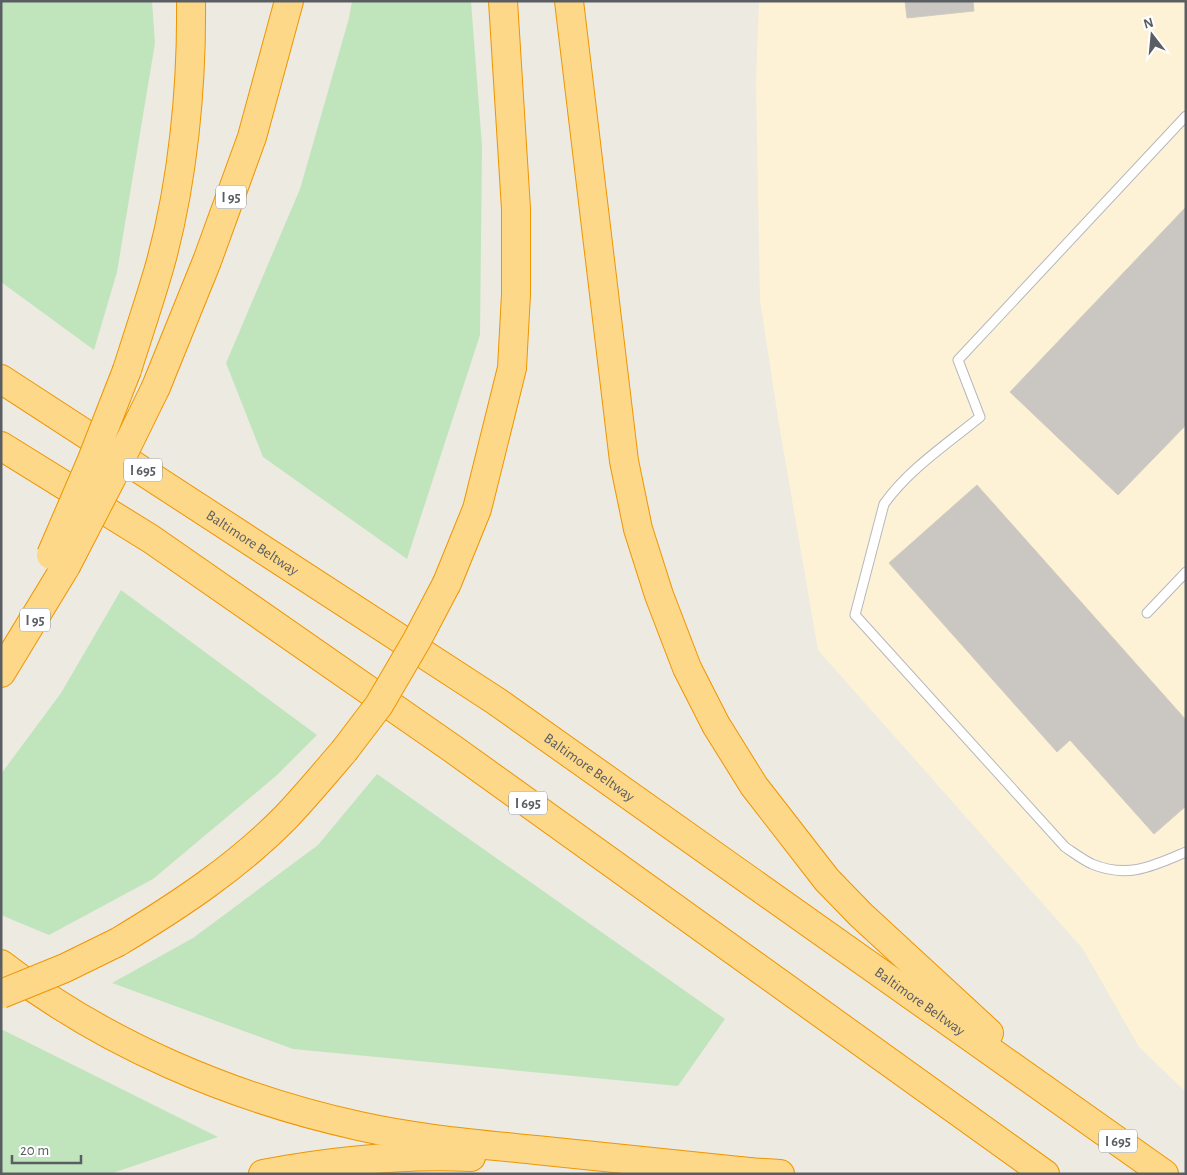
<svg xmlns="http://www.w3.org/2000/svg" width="1187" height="1175" font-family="'Alegreya Sans',sans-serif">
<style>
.commercial{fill:#fef2d6}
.green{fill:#c0e5bd}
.building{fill:#cac6c1;stroke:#d2cbc0}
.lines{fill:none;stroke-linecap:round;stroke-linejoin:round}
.lane-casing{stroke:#b4b8bc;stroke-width:11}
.highway-casing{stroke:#ef9500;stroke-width:30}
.lane{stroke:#fff;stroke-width:9}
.highway{stroke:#fdd888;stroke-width:28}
.highway-bridge-casing{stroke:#ef9500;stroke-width:30;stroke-linecap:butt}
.highway-bridge{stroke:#fdd888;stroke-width:28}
.labels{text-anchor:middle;stroke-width:4;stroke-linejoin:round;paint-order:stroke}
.shield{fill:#fff;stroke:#8c8e92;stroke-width:1}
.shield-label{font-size:14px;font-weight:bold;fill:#5a5e63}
.street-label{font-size:15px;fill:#5a5e63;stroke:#fff}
</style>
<rect width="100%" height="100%" fill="#edeae1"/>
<path class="commercial" d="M759,1h427v1091l-47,-45 -56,-98 -265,-299 -39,-226 -19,-124 -4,-219z"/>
<path class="green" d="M1,1h151l3,42 -38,229 -23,78 -93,-68z
M352,1h119l11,145 -2,189 -73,224 -144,-102 -37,-94 74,-174 49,-171z
M121,590l196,145 -41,41 -123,103 -104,56 -48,-20v-141l60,-81z
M377,774l348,245 -47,67 -385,-37 -181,-66 81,-45 125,-93z
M1,1029l217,108 -108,37h-109z"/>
<path class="building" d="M905,1h68l1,10 -67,7z
M1186,207v218l-68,70 -108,-103z
M977,485l209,235v86l-32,28 -84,-94 -13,12 -168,-189z"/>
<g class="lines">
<defs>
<path id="lane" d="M1186,116l-228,244 22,57c-33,27 -71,52 -96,87l-29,111 210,232c9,6 18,13 27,17 36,15 61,2 94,-12
M1147,613l39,-41"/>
<g id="highway">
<path d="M569,1l55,460 14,68 21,66 28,73 29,57 38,61 73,94 34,35 128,118"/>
<path d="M127,370c11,-35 23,-70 33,-105 23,-83 32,-178 31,-264"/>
<path id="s1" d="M1,379l495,322 668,473"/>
<path d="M156,387l51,-126 45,-124 37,-136"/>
<path d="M1,446l150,93 302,210 592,425"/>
<path d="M447,583l30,-74 35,-141 4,-74v-85l-13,-208"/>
<path d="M1,673l65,-107"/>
<path d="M118,942c60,-36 119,-75 168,-125 20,-21 39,-44 58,-66"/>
<path d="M1,964c103,80 231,134 358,162 58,13 118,18 177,24 71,7 142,14 213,22"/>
<path d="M731,1171l49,3"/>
<path d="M263,1174c69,-13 138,-20 208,-17"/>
</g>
</defs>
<use href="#lane" class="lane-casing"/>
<use href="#highway" class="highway-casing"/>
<use href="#lane" class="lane"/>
<use href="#highway" class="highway"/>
<defs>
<path id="highway-bridge" d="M51,555l40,-93 36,-92
M66,566l46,-89 44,-90
M344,751l35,-46 38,-65 30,-57
M1,994l64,-26 53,-26"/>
</defs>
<use href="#highway-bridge" class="highway-bridge-casing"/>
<use href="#highway-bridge" class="highway-bridge"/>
</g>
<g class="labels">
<g class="shield">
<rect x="216" y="185.5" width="30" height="23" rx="4"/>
<rect x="124" y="458.5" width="38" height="23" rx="4"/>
<rect x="20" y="608.5" width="30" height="23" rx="4"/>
<rect x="509" y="791.5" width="38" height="23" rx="4"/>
<rect x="1099" y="1129.5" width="38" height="23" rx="4"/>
</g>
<g class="shield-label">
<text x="231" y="202">I 95</text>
<text x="143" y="475">I 695</text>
<text x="35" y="625">I 95</text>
<text x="528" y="808">I 695</text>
<text x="1118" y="1146">I 695</text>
</g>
<g class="street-label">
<text dy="5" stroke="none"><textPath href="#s1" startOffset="300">Baltimore Beltway</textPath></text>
<text dy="5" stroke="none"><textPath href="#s1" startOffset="705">Baltimore Beltway</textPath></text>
<text dy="5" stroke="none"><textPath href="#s1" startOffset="1110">Baltimore Beltway</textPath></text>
</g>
</g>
<rect width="1187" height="1175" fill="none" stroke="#5a5e63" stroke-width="5"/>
<g transform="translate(1152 35) rotate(344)" stroke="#ffffff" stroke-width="4" paint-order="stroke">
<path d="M0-4L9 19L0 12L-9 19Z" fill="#5a5e63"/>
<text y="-8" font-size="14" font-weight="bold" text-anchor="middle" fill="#5a5e63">N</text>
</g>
<path d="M12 1155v8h69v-8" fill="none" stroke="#5a5e63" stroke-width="2.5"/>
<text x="20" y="1155" font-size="15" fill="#5a5e63" stroke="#ffffff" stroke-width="4" paint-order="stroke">20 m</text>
</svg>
